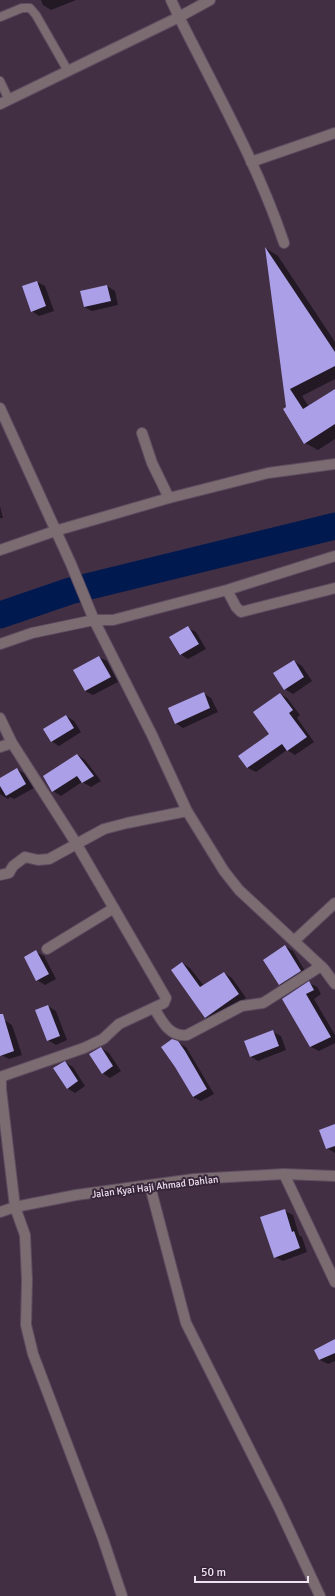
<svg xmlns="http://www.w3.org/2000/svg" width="335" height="1596" font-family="Signika,sans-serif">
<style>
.shadow{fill:#0007}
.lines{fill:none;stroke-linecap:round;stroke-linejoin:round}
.river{stroke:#001a50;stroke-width:27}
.building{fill:#ab9fe8}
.service-casing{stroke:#5e4c60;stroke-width:10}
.minor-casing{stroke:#5e4c60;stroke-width:12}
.tertiary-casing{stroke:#5e4c60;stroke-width:12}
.service{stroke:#7b6c72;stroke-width:8}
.minor{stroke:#7b6c72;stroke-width:10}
.tertiary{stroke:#7b6c72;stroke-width:10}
.labels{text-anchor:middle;stroke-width:4;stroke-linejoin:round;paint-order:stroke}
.street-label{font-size:10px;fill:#eee2f0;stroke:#37253a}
</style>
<rect width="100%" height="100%" fill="#422f44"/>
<path class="shadow" d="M41,0h35l-25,10 -8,-5z
M267,249l11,7 57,86v37l-33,17 7,11 26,-16v48l-17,11 -13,-7 -18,-35z
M37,282l8,4 9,25 -15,5 -7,-5 -9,-24z
M107,286l8,5 3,14 -26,6 -8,-4z
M0,506l3,12h-3z
M188,628l8,4 10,17 -18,10 -8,-5z
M99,657l8,4 11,21 -25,13 -8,-4z
M294,661l8,5 10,15 -19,13 -8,-5z
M203,693l8,5 7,14 -35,16 -8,-5z
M280,694l7,4 13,17 -3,3 17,24 -19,13 -8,-5 -31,22 -8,-4 -8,-12 30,-22z
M66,716l8,5 7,11 -22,14 -8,-5z
M78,755l7,5 16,21 -10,6 -9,-5 -21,14 -8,-5z
M17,769l8,5 9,14 -20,11 -4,-2 -2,2 -8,-5v-15z
M285,946l8,5 15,25 -21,13 -8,-4z
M36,952l8,4 12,23 -11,6 -8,-5z
M182,963l8,5 14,18 20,-13 8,5 14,20 -33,24 -8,-4z
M309,983l8,4 4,7 -7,5 21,36v8l-16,8 -8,-4 -28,-48z
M48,1006l8,5 11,29 -11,5 -8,-5z
M4,1020l8,5 10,30 -13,4 -8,-4 -1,-3v-30z
M273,1032l8,4 5,14 -28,11 -8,-5z
M177,1042l9,5 28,47 -13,7 -8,-4z
M101,1048l8,5 12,18 -11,7 -8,-5z
M65,1062l8,5 12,19 -10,7 -8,-5z
M335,1126v27l-8,-5z
M285,1211l8,4 6,20 3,2 5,15 -24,9 -8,-4z
M335,1340v21l-7,3 -8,-4 -5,-10z"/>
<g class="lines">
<path class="river" d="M0,615l70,-24 265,-65"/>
</g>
<path class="building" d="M265,247l70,105v14l-45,23 13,20 32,-20v35l-31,20 -21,-35 3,-2z
M37,281l9,25 -15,6 -9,-26z
M107,285l4,16 -27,6 -4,-16z
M188,626l11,18 -19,11 -11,-18z
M99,656l12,21 -26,14 -12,-21z
M294,660l10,17 -20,13 -11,-17z
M204,692l6,16 -35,16 -7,-16z
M280,693l13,17 -4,3 18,24 -20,14 -5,-7 -35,24 -9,-12 31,-22 -16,-22z
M66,715l8,13 -23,14 -8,-13z
M77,754l17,22 -12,7 -5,-7 -25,16 -9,-16z
M17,768l9,16 -20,12 -6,-10v-8z
M285,945l16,26 -22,14 -16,-25z
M36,950l13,24 -13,7 -12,-24z
M182,962l18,25 24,-15 15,22 -34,24 -34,-48z
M309,981l5,9 -8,4 25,43 -21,10 -28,-48z
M48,1005l12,31 -13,5 -12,-31z
M0,1014h3l11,37 -14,5z
M273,1030l6,16 -29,11 -6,-16z
M172,1039l6,2 7,10 22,38 -14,8 -18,-30 -14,-20z
M101,1047l12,19 -11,8 -13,-20z
M65,1061l13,20 -11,8 -14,-21z
M335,1124v22l-9,3 -7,-19z
M285,1209l7,23 2,-1 6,17 -26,10 -14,-41z
M335,1339v14l-16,7 -5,-10z"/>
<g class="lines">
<defs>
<path id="service" d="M0,17l22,-9h8l6,7 32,56
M0,81l9,19"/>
<path id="minor" d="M171,0l8,17 31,-17
M0,104l179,-87c37,74 79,148 105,226
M251,162l84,-29
M0,408l71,156 23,56 58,115 35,76 37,60 15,19 85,79 11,15
M142,433l10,30 17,35
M0,550l55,-19 114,-33 99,-25 67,-9
M227,590l9,17 5,5 94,-24
M0,644l32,-11 62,-13h19l114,-30 108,-34
M0,718l12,25 64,100 90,155 -2,5 -45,21 -16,15 -19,9 -84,29
M0,747l12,-4
M0,875l9,-2 4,-7 12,-9 13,3 11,-1 55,-30 23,-6 60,-12
M294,941l41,-38
M47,949l67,-41
M154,1008c8,13 15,29 33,27l55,-29 21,-3 58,-37
M1,1077v12l14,118 10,28 2,45 -1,45 7,29 70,185 19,57
M284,1174l51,108
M150,1186l36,137 92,183 42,90"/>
<path id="tertiary" d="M0,1212l15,-5 61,-12 118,-16 90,-5 51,2"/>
</defs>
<use href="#service" class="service-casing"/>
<use href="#minor" class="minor-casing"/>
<use href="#tertiary" class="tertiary-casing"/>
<use href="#service" class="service"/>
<use href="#minor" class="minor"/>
<use href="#tertiary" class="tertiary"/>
</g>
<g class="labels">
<g class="street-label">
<text transform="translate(155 1186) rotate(-7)" y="4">Jalan Kyai Haji Ahmad Dahlan</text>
</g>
</g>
<path d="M195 1576v6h113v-6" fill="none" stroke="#eee2f0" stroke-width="2"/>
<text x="201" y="1576" font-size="12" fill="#eee2f0" stroke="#37253a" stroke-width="3" paint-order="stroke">50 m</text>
</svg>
